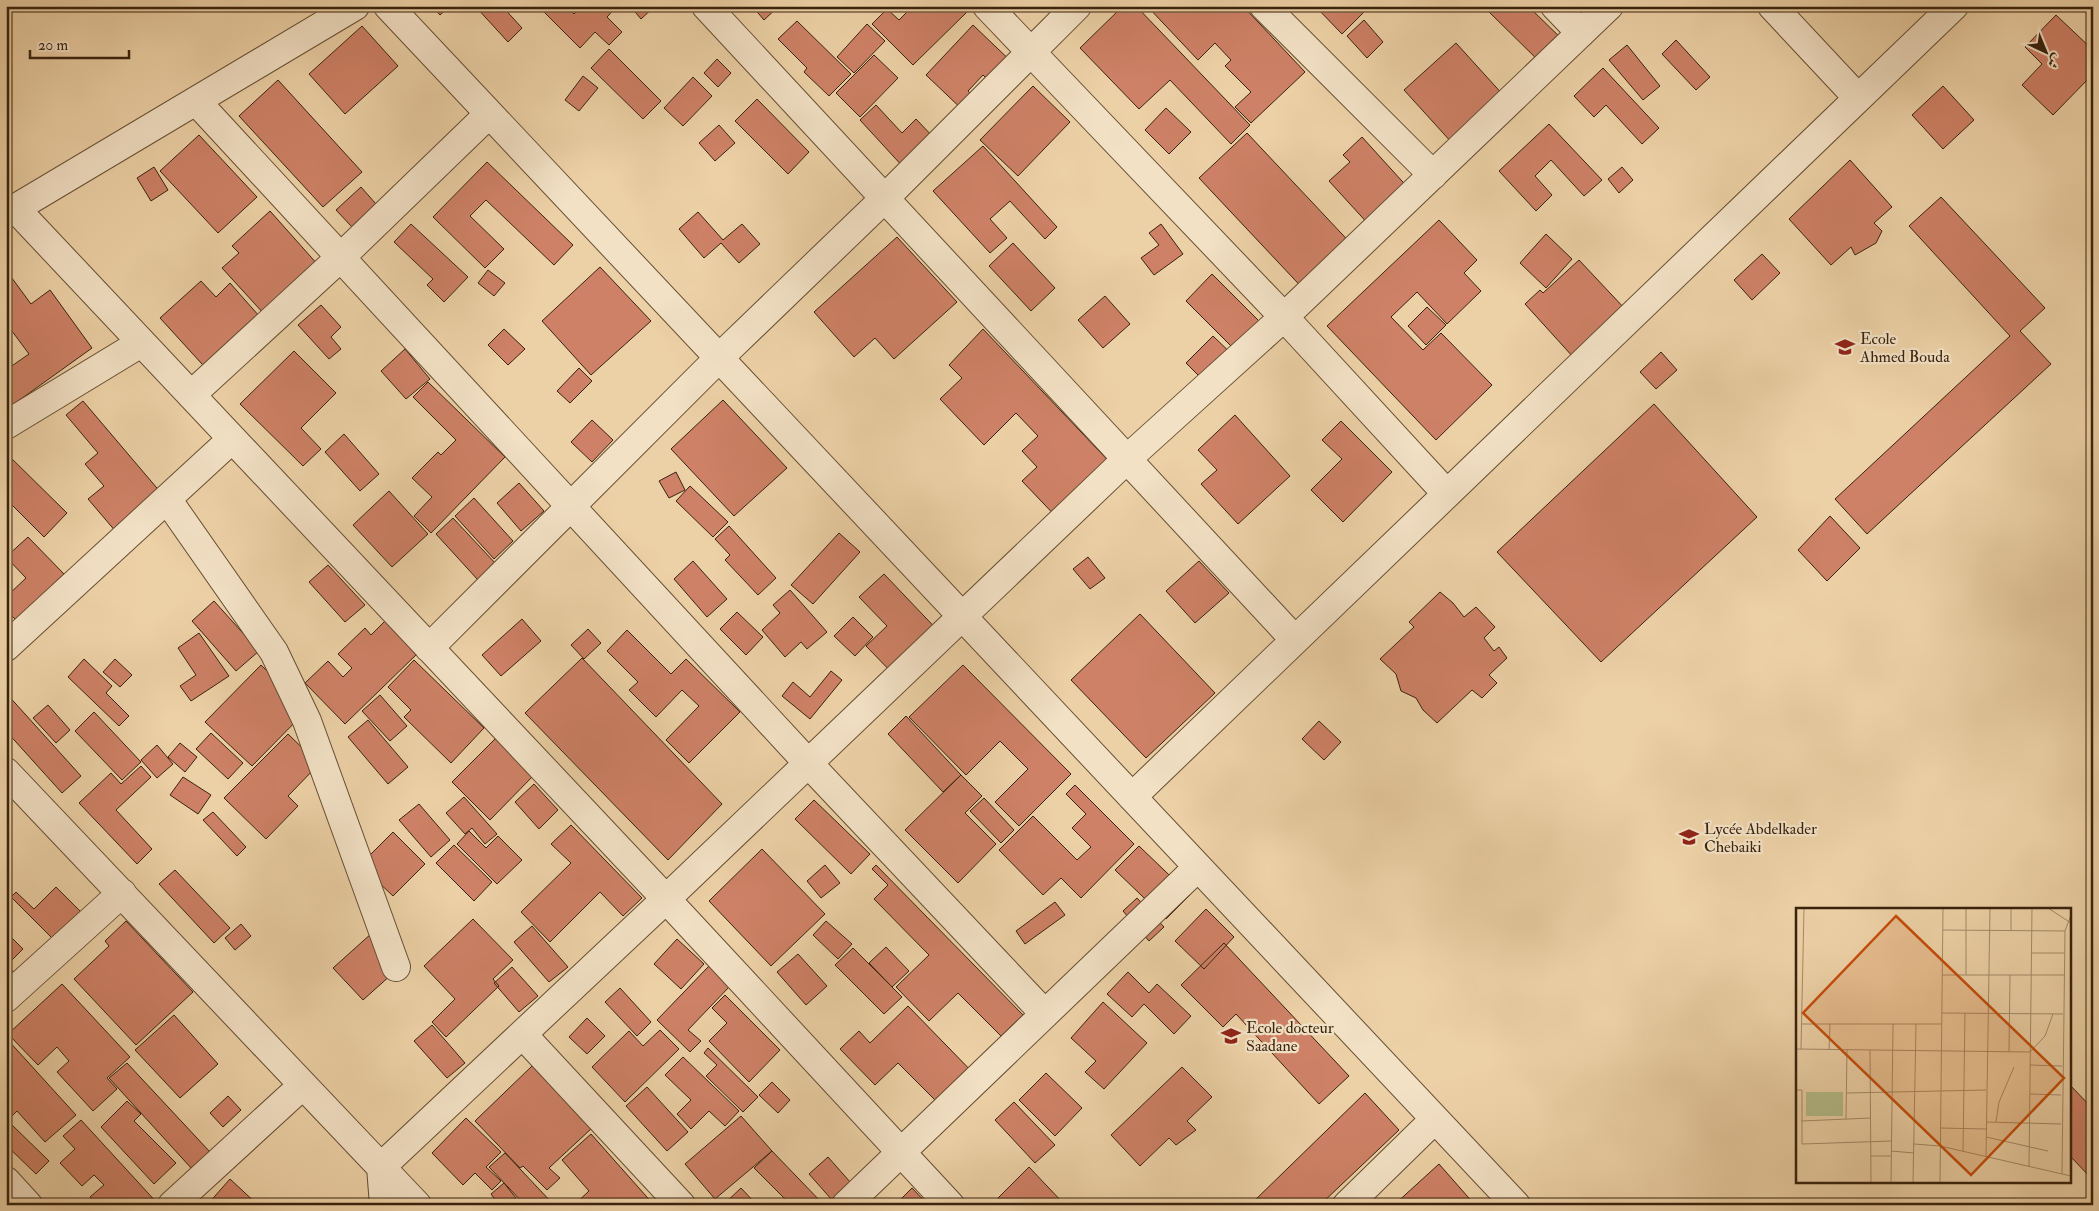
<svg xmlns="http://www.w3.org/2000/svg" width="2099" height="1211" font-family="'IM FELL Double Pica',Amiri,serif">
<style>
.building{fill:#ce8166;stroke:#39230e}
.lines{fill:none;stroke-linecap:round;stroke-linejoin:round}
.minor-casing{stroke:#664e34;stroke-width:30}
.minor{stroke:#f3e1c5;stroke-width:28}
.labels{text-anchor:middle;stroke-width:4.5;stroke-linejoin:round;paint-order:stroke}
.poi-label{font-size:16px;fill:#39230e;stroke:#f3e1c5;text-anchor:start}
.inset-road{fill:none;stroke:#a58b69;stroke-width:1}
.view{fill:#c54e0c;fill-opacity:0.15;stroke:#c54e0c;stroke-width:2.5}
.inset-edge{fill:none;stroke:#39230e;stroke-width:2.5}
</style>
<rect width="100%" height="100%" fill="#edd1a6"/>
<filter id="stains"><feTurbulence type="fractalNoise" baseFrequency=".004" numOctaves="4"/><feColorMatrix values="0 0 0 0 .2 0 0 0 0 .09 0 0 0 0 .02 0 0 0 .5 -.17"/></filter>
<radialGradient id="worn" r=".72"><stop offset=".6" stop-color="#630" stop-opacity="0"/><stop offset="1" stop-color="#630" stop-opacity=".3"/></radialGradient>
<path class="building" d="M432,6h18l-10,9z
M475,6h27l20,22 -14,14z
M538,6h29l7,8 8,-8h35l-10,11 15,15 -13,13 -14,-13 -15,16z
M630,6h25l-14,13z
M752,6h27l-15,14z
M913,6h48l6,6 -54,53 -41,-41 15,-15 12,11z
M1123,6h13l114,119 -19,19 -61,-64 -31,29 -59,-61z
M1147,6h96l62,66 -54,51 -16,-16 16,-15 -26,-26 6,-6 -16,-17 -17,17z
M1315,6h55l-28,28z
M1489,6h39l42,41 -22,23 -62,-61z
M2056,15l37,35v24l-40,41 -31,-30 20,-21 -17,-17z
M1364,20l19,22 -16,16 -20,-22z
M797,21l54,53 -22,22 -25,-24 3,-4 -29,-29z
M867,24l18,17 -31,32 -17,-16z
M973,25l45,43 -20,21 -15,-14 -15,16 11,11 -12,12 -41,-39z
M362,26l36,40 -53,48 -36,-40z
M1676,40l34,37 -14,13 -34,-36z
M1456,43l59,65 -52,47 -59,-65z
M1627,45l33,41 -17,14 -34,-40z
M609,49l52,52 -18,18 -52,-51z
M874,55l24,23 -38,39 -24,-24z
M717,59l14,14 -13,14 -14,-14z
M1603,68l56,60 -17,16 -36,-39 -12,12 -20,-21z
M583,76l15,12 -19,23 -14,-11z
M693,77l19,19 -29,30 -19,-18z
M278,80l84,92 -39,35 -84,-91z
M1033,86l37,36 -52,54 -38,-36z
M1943,86l31,34 -31,29 -31,-34z
M757,99l52,53 -21,22 -53,-53z
M876,105l26,28 14,-14 20,21 -31,29 -45,-49z
M1166,108l25,24 -22,22 -24,-24z
M1549,124l53,56 -18,16 -33,-36 -16,16 17,19 -16,16 -37,-40z
M719,125l16,18 -20,18 -16,-18z
M1247,133l110,117 -48,45 -110,-117z
M199,135l58,62 -39,36 -58,-62z
M1362,137l49,54 -40,36 -42,-46 21,-19 -7,-7z
M983,146l74,81 -12,12 -35,-38 -20,18 17,19 -17,15 -57,-62z
M1850,160l42,47 -18,16 8,8 -6,12 -21,12 -4,-8 -20,18 -42,-46z
M487,162l86,83 -19,20 -68,-65 -16,16 34,33 -19,19 -52,-51z
M154,167l14,23 -17,11 -14,-23z
M1622,167l11,13 -14,13 -11,-14z
M361,187l15,17 -24,23 -16,-17z
M1941,197l104,111 -25,23 31,33 -184,170 -32,-35 175,-163 -101,-110z
M270,211l49,55 -54,49 -43,-47 17,-15 -7,-7z
M698,212l25,28 19,-16 18,20 -21,19 -18,-20 -17,15 -25,-29z
M1439,220l38,40 -13,13 17,18 -34,33 -30,-32 -26,25 32,33 18,-17 51,52 -56,55 -109,-114z
M411,224l57,53 -24,25 -17,-17 6,-6 -39,-37z
M1161,224l22,30 -29,21 -13,-17 18,-13 -10,-12z
M1546,234l26,25 -26,29 -26,-25z
M897,237l60,65 -63,57 -19,-21 -21,19 -40,-45z
M1013,243l42,45 -24,23 -42,-45z
M1762,254l18,19 -28,27 -18,-20z
M1579,260l47,50 -52,48 -49,-54 15,-14 3,3z
M600,267l51,54 -60,54 -49,-54z
M6,270l25,34 19,-14 42,58 -85,61 -1,-39 23,-16 -23,-31z
M488,270l17,13 -11,13 -16,-13z
M1212,274l62,62 -26,27 -62,-62z
M201,281l15,16 14,-14 37,42 -55,50 -52,-57z
M1105,296l25,28 -27,24 -25,-28z
M321,305l20,22 -10,10 10,12 -12,10 -31,-34z
M1427,307l19,18 -20,20 -18,-19z
M504,329l21,20 -17,16 -20,-20z
M983,329l137,144 -56,52 -42,-44 15,-14 -15,-16 16,-15 -22,-23 -32,32 -44,-46 22,-21 -13,-13z
M1213,336l25,24 -27,28 -25,-25z
M405,349l25,30 -24,20 -25,-28z
M294,351l42,42 -35,35 20,21 -18,17 -63,-62z
M1661,352l16,18 -21,19 -16,-17z
M579,368l13,13 -22,22 -13,-12z
M428,382l77,75 -74,76 -17,-17 18,-19 -20,-19 26,-26 3,3 15,-15 -43,-43z
M723,400l64,68 -53,48 -63,-67z
M83,401l79,93 -45,39 -29,-34 16,-13 -19,-22 13,-11 -32,-38z
M1654,404l103,113 -156,145 -104,-110z
M1235,415l55,61 -52,48 -37,-40 16,-14 -19,-20z
M592,420l21,20 -21,22 -21,-20z
M1341,421l51,51 -49,50 -32,-32 31,-31 -20,-19z
M344,434l35,40 -19,17 -35,-39z
M6,453l61,60 -23,24 -38,-38z
M676,472l9,18 -16,8 -10,-17z
M519,483l25,28 -23,20 -24,-28z
M690,486l38,36 -15,15 -37,-36z
M389,491l39,43 -36,33 -39,-42z
M474,498l39,43 -19,18 -39,-43z
M1830,516l30,32 -33,33 -29,-31z
M453,518l43,46 -18,16 -42,-46z
M729,526l47,52 -18,17 -33,-35 5,-5 -15,-16z
M839,533l21,19 -47,52 -22,-19z
M28,537l36,37 -48,46 -10,-10v-13l20,-19 -20,-21z
M1088,557l17,21 -15,11 -17,-20z
M693,561l34,38 -20,18 -33,-38z
M1199,561l30,32 -34,30 -29,-32z
M328,565l37,40 -20,17 -36,-40z
M884,574l61,64 -45,43 -34,-35 21,-20 -28,-29z
M790,590l37,42 -20,17 -6,-7 -16,15 -23,-27 18,-17 -7,-8z
M1440,592l13,11 11,14 12,-10 19,20 -11,11 10,13 5,-4 8,11 -18,17 8,8 -15,15 -10,-8 -35,33 -14,-13 -7,-12 -15,-7 -5,-17 -16,-15 34,-32 -5,-5z
M214,601l45,50 -23,20 -44,-50z
M737,612l26,25 -17,18 -26,-26z
M1140,614l75,79 -69,65 -75,-78z
M853,617l20,20 -18,19 -21,-20z
M522,619l19,22 -40,35 -19,-21z
M386,620l32,33 -73,71 -40,-41 23,-22 15,16 9,-9 -14,-14 27,-26 6,7z
M588,629l13,14 -17,16 -13,-14z
M627,630l44,44 15,-15 54,53 -51,51 -23,-23 33,-34 -17,-16 -26,27 -27,-27 9,-8 -31,-31z
M199,633l30,43 -38,25 -11,-15 16,-11 -18,-27z
M582,658l140,146 -54,56 -143,-147z
M84,659l28,27 -6,7 23,23 -10,10 -51,-49z
M115,659l17,16 -12,12 -17,-15z
M414,660l70,68 -33,35 -47,-46 7,-7 -23,-23z
M261,665l46,45 -55,56 -47,-44z
M963,665l108,109 -52,52 -24,-24 33,-33 -28,-28 -34,34 -57,-58z
M831,671l11,9 -32,39 -28,-23 11,-14 17,15z
M6,693l75,83 -19,17 -56,-62z
M380,695l27,31 -17,15 -28,-30z
M48,705l22,25 -14,13 -23,-25z
M94,712l47,50 -19,18 -47,-49z
M906,716l55,59 -18,17 -55,-58z
M368,720l40,47 -20,17 -40,-47z
M1319,721l22,21 -17,18 -22,-21z
M211,733l32,30 -15,16 -32,-30z
M288,734l31,30 -31,32 10,10 -32,33 -42,-41z
M496,738l38,37 -44,45 -38,-38z
M180,743l17,14 -12,15 -17,-15z
M157,745l16,19 -16,14 -16,-18z
M141,766l10,11 -35,33 36,39 -15,15 -58,-61 32,-30 10,11z
M961,775l21,21 -17,17 31,31 -38,39 -53,-53z
M183,777l28,18 -13,19 -28,-19z
M534,784l24,26 -19,19 -24,-27z
M1075,785l59,59 -53,54 -20,-20 -18,17 -44,-45 34,-34 44,44 14,-13 -19,-19 14,-14 -20,-20z
M464,797l33,37 -12,10 -13,-16 -7,6 -19,-21z
M984,798l30,32 -13,13 -31,-32z
M814,800l56,54 -19,20 -56,-55z
M419,804l31,36 -19,17 -32,-37z
M213,812l33,35 -9,9 -34,-36z
M571,825l71,73 -19,18 -23,-24 -50,50 -29,-30 50,-49 -20,-19z
M469,831l17,17 12,-12 24,24 -25,24 -40,-40z
M393,832l32,32 -32,32 -33,-31z
M454,845l38,37 -18,19 -38,-38z
M1139,846l51,49 -24,24 -51,-49z
M762,849l63,65 -54,52 -62,-65z
M825,865l15,18 -19,15 -14,-17z
M876,865l147,150 -22,21 -43,-43 -29,28 -33,-34 33,-32 -55,-56 14,-14 -16,-16z
M175,870l55,58 -16,15 -55,-59z
M56,887l27,27 -28,27 -44,-44 5,-5 18,17z
M1137,898l27,29 -15,14 -26,-30z
M1055,902l10,13 -40,29 -9,-13z
M1206,909l28,28 -30,32 -29,-28z
M473,919l40,41 -20,19 6,7 -53,51 -14,-15 23,-23 -31,-33z
M126,921l67,71 -57,53 -62,-66 35,-33 -4,-5z
M826,921l26,23 -14,15 -25,-24z
M241,924l10,12 -16,14 -10,-12z
M532,926l36,41 -19,15 -35,-40z
M6,932l17,17 -16,16 10,11 -11,10z
M372,933l29,33 -38,34 -30,-32z
M677,939l27,25 -23,25 -27,-25z
M1224,943l125,133 -30,28 -83,-90 -13,13 -42,-42z
M886,947l23,24 -17,16 -23,-24z
M853,948l49,49 -18,17 -49,-49z
M798,954l29,32 -21,19 -29,-33z
M709,966l21,20 -42,44 13,11 -11,11 -33,-32z
M512,967l26,29 -19,16 -25,-29z
M1128,972l21,21 8,-9 34,32 -17,18 -30,-30 -12,13 -25,-23z
M62,984l68,73 -23,21 10,11 -24,22 -36,-39 12,-11 -12,-14 -19,18 -30,-31z
M620,988l31,34 -14,14 -32,-34z
M725,995l55,55 -31,32 -40,-41 18,-18 -15,-15z
M1103,1002l44,41 -43,46 -19,-17 11,-11 -25,-23z
M908,1006l74,76 -33,32 -51,-51 -23,22 -35,-36 19,-18 11,12z
M174,1015l44,49 -38,34 -45,-48z
M587,1018l18,18 -18,18 -18,-17z
M432,1025l33,38 -18,15 -33,-37z
M660,1030l19,19 -54,53 -33,-35 37,-36 14,15z
M7,1039l69,76 -31,27 -28,-31 -11,11z
M708,1048l50,49 -15,15 -37,-36 11,-11 -13,-12z
M683,1057l56,54 -14,15 -16,-15 -18,18 -14,-15 14,-14 -26,-25z
M127,1063l83,89 -18,17 -83,-91z
M532,1066l60,62 -43,40 11,10 -13,12 -24,-24 -3,2 -45,-47z
M1182,1067l30,30 -25,24 9,9 -20,15 -7,-7 -29,28 -29,-31z
M1046,1073l36,35 -27,28 -36,-36z
M772,1082l18,18 -12,13 -19,-18z
M2070,1085l23,24v71l-23,-24z
M647,1087l41,45 -21,19 -41,-45z
M1365,1093l34,37 -79,75h-70z
M228,1096l13,14 -18,17 -13,-14z
M127,1101l14,13 -7,7 42,42 -22,21 -53,-57z
M1014,1102l41,43 -20,18 -40,-43z
M741,1116l31,35 -57,48 -30,-35z
M466,1118l35,34 -15,15 15,14 -9,9 -17,-17 -12,12 -31,-32z
M81,1120l78,85h-62l-7,-8 14,-12 -10,-10 -12,11 -22,-23 15,-14 -12,-13z
M9,1122l40,39 -13,13 -30,-29v-20z
M591,1134l63,71h-80l15,-14 -27,-31z
M772,1151l52,54h-39l3,-3 -34,-34z
M505,1153l49,52h-29l-36,-38z
M828,1157l23,26 -19,17 -23,-26z
M1439,1164l36,41h-81z
M1029,1167l36,38h-60l-7,-7z
M230,1179l28,26h-51z
M504,1183l12,15 -9,7h-8l-8,-11z
M741,1188l16,17h-34z
M912,1188l16,17h-33z"/>
<g class="lines">
<defs>
<path id="minor" d="M388,6l1128,1199
M706,6l589,634
M987,6l297,311 163,177
M1264,6l169,169
M1555,6l26,27
M1772,6l86,92
M196,101l612,662 237,251
M15,208l651,691 284,306
M6,214l349,-208
M191,395l150,-138 148,-143
M6,425l135,-82
M167,499l107,153 33,69 89,246
M6,647l226,-208
M429,648l290,-290 166,-160 192,-192
M6,772l411,433
M1132,797l822,-791
M6,998l116,-105
M523,1035l158,170
M6,1181l22,24
M172,1205l131,-120
M384,1205l-3,-38 285,-268 461,-440 157,-142 325,-311
M846,1205l352,-338
M1347,1205l88,-86"/>
</defs>
<use href="#minor" class="minor-casing"/>
<use href="#minor" class="minor"/>
</g>
<defs>
<symbol id="school-bare" viewBox="-9 -9 18 18"><path d="M0-5L7-2L0 1L-7-2ZM-4 1L0 2.5L4 1V4Q0 6-4 4Z" fill="#8f2418" stroke="#f3e1c5" stroke-width="2.5" paint-order="stroke"/></symbol>
</defs>
<g fill-rule="evenodd">
<use href="#school-bare" x="1831" y="333" width="28" height="28"/>
<use href="#school-bare" x="1675" y="823" width="28" height="28"/>
<use href="#school-bare" x="1217" y="1022" width="28" height="28"/>
</g>
<g class="labels">
<g class="poi-label">
<text x="1860" y="344">Ecole<tspan x="1860" dy="18">Ahmed Bouda</tspan></text>
<text x="1704" y="834">Lycée Abdelkader<tspan x="1704" dy="18">Chebaiki</tspan></text>
<text x="1246" y="1033">Ecole docteur<tspan x="1246" dy="18">Saadane</tspan></text>
</g>
</g>
<g transform="translate(1796 908)">
<rect width="275" height="275" fill="#edd1a6"/>
<path d="M10,184h37v24h-37z" fill="#b4bc89"/>
<path class="inset-road" d="M252,0l23,15M147,22l122,1M215,23v-23M235,45h33M146,67h122M170,67v-67M146,105l121,1M6,116h140M0,141l234,3 15,-16 8,-22M5,141l3,-141M33,142l1,-26M74,142l1,133M213,144l1,-77M234,157l32,1M0,182h6v54l90,-3M51,185l139,-3M234,186l31,1M50,211l1,-69M5,213l70,-3M190,214l75,2M200,214l3,-20 15,-35M144,220l46,1M190,229l62,14M118,236l26,2 131,30M95,243l23,2M167,244l2,-139M75,248h20M190,249l4,-249M233,259l3,-259M266,266l3,-243 6,-16M95,275l2,-159M117,275l3,-159M144,275l3,-275"/>
<path class="view" d="M100,8l168,162 -93,97 -168,-162z"/>
<rect width="275" height="275" class="inset-edge"/>
</g>
<rect width="2099" height="1211" fill="none" stroke="#edd1a6" stroke-width="25"/>
<rect x="8" y="8" width="2084" height="1196" fill="none" stroke="#39230e" stroke-width="2.5"/>
<rect x="12" y="12" width="2074" height="1186" fill="none" stroke="#39230e"/>
<g transform="translate(2046 52) rotate(136)" stroke="#f3e1c5" stroke-width="4" paint-order="stroke">
<path d="M0-4L9 19L0 12L-9 19Z" fill="#39230e"/>
<text y="-8" font-size="14" font-weight="bold" text-anchor="middle" fill="#39230e">ش</text>
</g>
<path d="M30 50v8h99v-8" fill="none" stroke="#39230e" stroke-width="2.5"/>
<text x="38" y="50" font-size="15" fill="#39230e" stroke="#f3e1c5" stroke-width="4" paint-order="stroke">20 m</text>
<rect width="100%" height="100%" filter="url(#stains)"/>
<rect width="100%" height="100%" fill="url(#worn)"/>
</svg>
